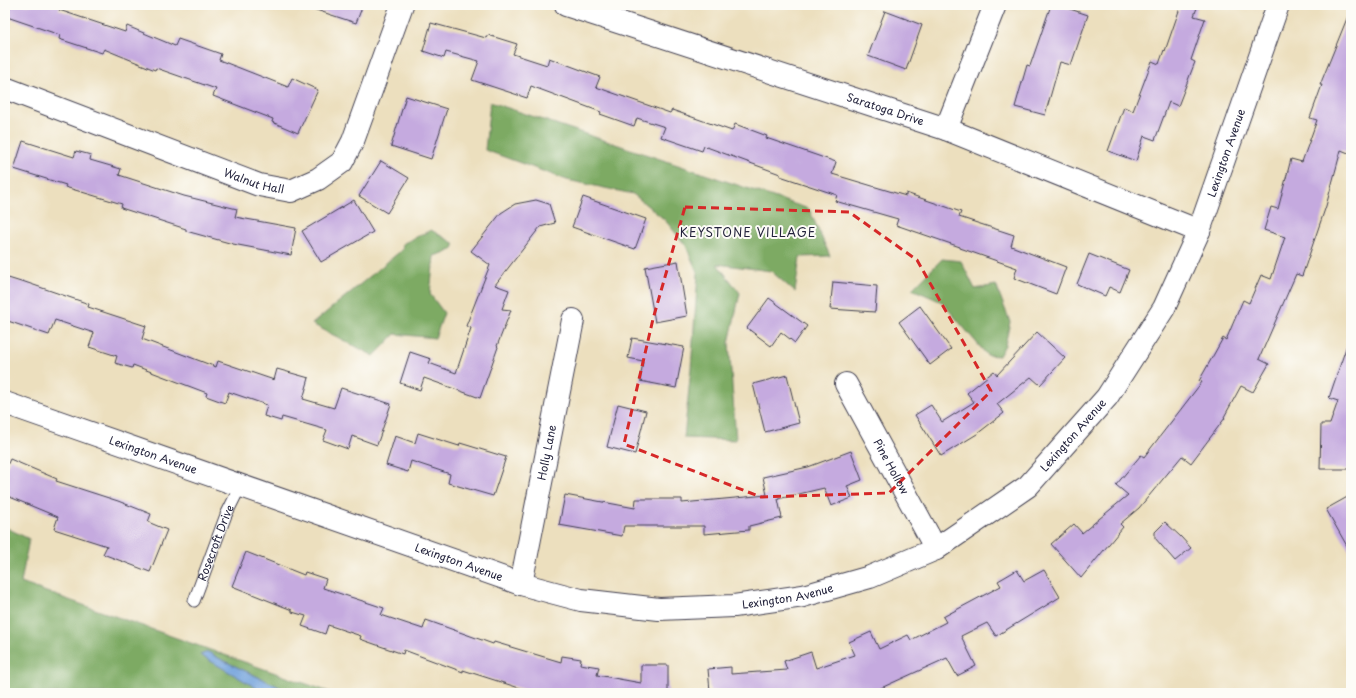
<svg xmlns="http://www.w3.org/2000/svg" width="1356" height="698" font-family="'Playpen Sans',sans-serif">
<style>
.forest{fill:#7daa63;stroke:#50664f}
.water{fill:#71a1db;stroke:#4a628b}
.building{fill:#c5aadf}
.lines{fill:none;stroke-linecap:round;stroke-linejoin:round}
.lane-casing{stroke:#403e4f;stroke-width:13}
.street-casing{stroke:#403e4f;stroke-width:24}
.lane{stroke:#fff;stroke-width:11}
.street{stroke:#fff;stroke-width:22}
.marked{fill:none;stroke:#d62828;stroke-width:3;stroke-dasharray:8 5;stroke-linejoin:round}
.labels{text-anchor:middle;stroke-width:4;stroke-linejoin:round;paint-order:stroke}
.street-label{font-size:11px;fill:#22223b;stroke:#fdfcf7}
.neighbourhood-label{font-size:12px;letter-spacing:1px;fill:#22223b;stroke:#fdfcf7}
</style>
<rect width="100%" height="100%" fill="#fdfcf7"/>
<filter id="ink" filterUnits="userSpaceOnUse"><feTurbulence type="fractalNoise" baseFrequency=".025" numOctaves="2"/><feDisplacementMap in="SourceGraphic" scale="8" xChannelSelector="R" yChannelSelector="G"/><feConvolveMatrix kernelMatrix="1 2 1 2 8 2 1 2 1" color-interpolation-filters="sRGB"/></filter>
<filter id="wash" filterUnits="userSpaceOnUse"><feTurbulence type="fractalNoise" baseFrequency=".012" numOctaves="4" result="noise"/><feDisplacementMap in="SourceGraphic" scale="16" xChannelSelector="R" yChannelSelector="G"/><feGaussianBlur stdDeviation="0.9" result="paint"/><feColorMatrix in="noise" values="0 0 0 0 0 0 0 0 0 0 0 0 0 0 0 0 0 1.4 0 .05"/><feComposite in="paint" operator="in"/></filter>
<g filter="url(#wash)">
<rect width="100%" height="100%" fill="#ecdfbe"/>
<path class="forest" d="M490,102l319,107 21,47 -30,1 -5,35 -24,-21 -54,-7 23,29 -11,50 7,97 -52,-2 7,-70 7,-94 -12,-28 -21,-26 -32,-26 -66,-14 -82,-30z
M431,230l24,14 -3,6 -18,6 -4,38 14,19 -9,25 -40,-4 -21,22 -62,-32 91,-75 -1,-5z
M942,259l19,2 14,28 21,-4 14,37 -5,23 -6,11 -12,-1 -45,-53 -30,-13z
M5,527l24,12 -8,44 311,110h-40l-70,-33 -14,-8 -7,3 64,38h-260z"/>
<path class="water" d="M208,652l14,8 70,33h-27l-65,-38z"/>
<g id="blocks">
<path class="building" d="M11,5h49l-1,5 66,22 2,-6 48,20 3,-7 43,15 -2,6 69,27 4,-9 26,12 -20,43 -26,-11 1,-3 -60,-23 3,-7 -60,-21 -1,2 -51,-21 -2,4 -43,-14 1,-4 -53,-18z
M310,5h53l-7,18 -46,-15z
M1051,5h7l30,10 -17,50 -11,-3 -15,53 -30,-8 12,-42 3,1z
M1181,5h17l-4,11 11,3 -14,41 4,2 -17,44 -9,-4 -14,38 -11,-4 -8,25 -28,-10 16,-44 9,4 19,-50 7,3 5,-14 1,1z
M885,11l37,14 -16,45 -38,-14z
M1350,11l1,143 -10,-4 -15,56 -24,70 -6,-2 -37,85 10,5 -16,28 -12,-6 -17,31 1,1 -34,45 -9,-7 -43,52 -19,16 3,3 -42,51 -30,-34 23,-20 8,9 46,-38 -12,-10 25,-30 3,2 58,-75 -3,-1 24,-43 3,2 17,-40 6,3 12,-28 10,4 14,-42 -21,-7 7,-23 7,2 13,-50 11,3 15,-42 -7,-2 12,-33h-2z
M431,23l55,15 2,-3 29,9 -4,10 34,11 2,-7 51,19 -4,10 74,26 2,-3 60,21 3,-7 32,12 -1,2 70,24 -4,12 74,22v-3l55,19 -2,5 55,18 -3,11 55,21 -10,27 -42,-16 3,-10 -57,-20v-1l-64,-22 2,-6 -63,-18 2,-6 -57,-19v-2l-76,-28 -2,5 -41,-14 4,-10 -28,-9 -3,8 -34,-12 1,-2 -70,-26 -4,12 -55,-18 7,-19 -33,-9 -2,6 -21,-7z
M406,96l41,13 -16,50 -40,-13z
M23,141l51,16 2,-6 15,4 -1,5 31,9 -2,6 65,21 53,13 -2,8 61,11 -5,27 -58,-11 -47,-13v-2l-65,-21 1,-4 -57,-17 1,-2 -52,-16z
M381,161l28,17 -22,35 -28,-17z
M583,197l63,22 -11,30 -63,-22z
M354,200l19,32 -52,30 -19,-31z
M536,200l13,4 6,19 -15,4 -45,58 14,5 -7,19 9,1 -14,36 1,1 -18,51 -56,-20 -4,12 -20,-7 10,-31 21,7 -2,4 27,10 15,-45 -5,-2 24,-61 -19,-14 30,-38 14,-9z
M1089,254l40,16 -9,22 -11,-5 -4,9 -28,-12z
M678,261l9,55 -32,6 -10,-55z
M5,277l16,5 1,-1 67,23 -1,3 58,19 -4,13 74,28 2,-6 56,19 3,-11 32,9 -6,21 31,9 7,-20 50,16 -14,41 -25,-9 -4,13 -25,-9 4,-10 -45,-13 -1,4 -17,-5 3,-11 -38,-13 -4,11 -19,-7 1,-3 -74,-28 -1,3 -17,-5 2,-7 -28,-9 5,-14 -39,-13 -6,15 -44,-15z
M833,282l44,4 -2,26 -45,-3z
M769,298l38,28 -12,17 -14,-11 -10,14 -24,-18z
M920,306l31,43 -21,16 -31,-43z
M1037,332l28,26 -25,27 -9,-8 -34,27 7,9 -27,21 -36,22 -26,-41 16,-10 11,17 32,-20 -7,-9 27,-22 3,4z
M632,338l52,9 -8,41 -36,-7 3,-20 -15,-3z
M1348,342h3v127h-31l1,-45h9l8,-23 -9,-3z
M787,375l12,48 -34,9 -12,-48z
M618,404l28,7 -11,43 -28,-7z
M418,433l41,13 1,-3 46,14 -13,39 -45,-13 2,-9 -39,-13 -3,11 -22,-7 9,-29 20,7z
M851,451l11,29 -15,6 5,12 -21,8 -7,-18 -46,11 4,19 -33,8v4l-45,4v-8h-80l-2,10 -63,-11 6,-30 70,13 1,-9h46v4l85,-8 -4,-18 45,-10z
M10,459l47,20 -1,2 62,20 33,13 -3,8 19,8 -17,42 -47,-18 4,-8 -53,-17 4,-12 -53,-22v-25z
M1351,495v58l-25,-44z
M1165,522l16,15 10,11 -16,13 -20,-23v-6z
M246,552l58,23 1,-3 21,7 -3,9 61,20 -3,7 42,14 3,-9 67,24 1,-2 67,20 1,-6 19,3 -1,5 19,3 -2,8 44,8v-18h27v28h-133l-72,-23v2l-59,-22 -1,4 -43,-15 1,-3 -33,-11 -3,9 -23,-8 4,-10 -14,-4v-2l-60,-24z
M1017,570l7,11 20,-11 16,27 -64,39 -9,-13 -26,13 15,30 -19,10 -10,-18 -77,35h-148v-2h-12l-2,-22 23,-2v7l56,-4 -3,-9 27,-9 5,16 39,-13 -6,-13 22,-10 8,17 29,-14 3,5 35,-18 -3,-5 58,-31 -3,-5z"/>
</g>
</g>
<g filter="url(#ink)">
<use href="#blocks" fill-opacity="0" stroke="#403e4f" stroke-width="1"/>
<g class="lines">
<defs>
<g id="lane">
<path id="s1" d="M194,601l32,-86 15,-30"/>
</g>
<g id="street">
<path id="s2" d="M566,5l380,124 253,102"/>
<path id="s3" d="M5,88l254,97 32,6 27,-12 24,-17 11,-21 49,-136"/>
<path d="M946,129l49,-124"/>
<path id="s4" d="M846,384l90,165"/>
<path id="s5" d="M5,403l516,181 60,16 78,9 75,-3 69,-10 67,-19 66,-28 92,-63 79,-89 57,-89 35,-77 79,-226"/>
<path id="s6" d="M521,584l52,-264"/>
</g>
</defs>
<use href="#lane" class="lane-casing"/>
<use href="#street" class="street-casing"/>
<use href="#lane" class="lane"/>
<use href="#street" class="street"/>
</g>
</g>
<path class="marked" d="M685,207l164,5 68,48 74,131 -102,102 -128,4 -137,-53 29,-125z"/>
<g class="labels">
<g class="street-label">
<text dy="4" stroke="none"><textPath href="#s2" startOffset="336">Saratoga Drive</textPath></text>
<text dy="4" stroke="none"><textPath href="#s5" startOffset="1477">Lexington Avenue</textPath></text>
<text dy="4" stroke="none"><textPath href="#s3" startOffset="266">Walnut Hall</textPath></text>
<text dy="4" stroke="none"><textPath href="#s5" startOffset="1153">Lexington Avenue</textPath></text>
<text dy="4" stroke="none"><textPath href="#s6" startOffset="134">Holly Lane</textPath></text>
<text dy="4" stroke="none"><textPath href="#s5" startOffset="157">Lexington Avenue</textPath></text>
<text dy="4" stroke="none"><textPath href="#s4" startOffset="94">Pine Hollow</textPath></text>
<text dy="4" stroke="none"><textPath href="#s1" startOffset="62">Rosecroft Drive</textPath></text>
<text dy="4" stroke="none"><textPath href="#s5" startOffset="481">Lexington Avenue</textPath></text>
<text dy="4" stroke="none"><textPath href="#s5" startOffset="817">Lexington Avenue</textPath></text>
</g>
<g class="neighbourhood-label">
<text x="748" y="237">KEYSTONE VILLAGE</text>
</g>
</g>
<rect width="1356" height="698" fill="none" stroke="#fdfcf7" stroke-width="20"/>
</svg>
